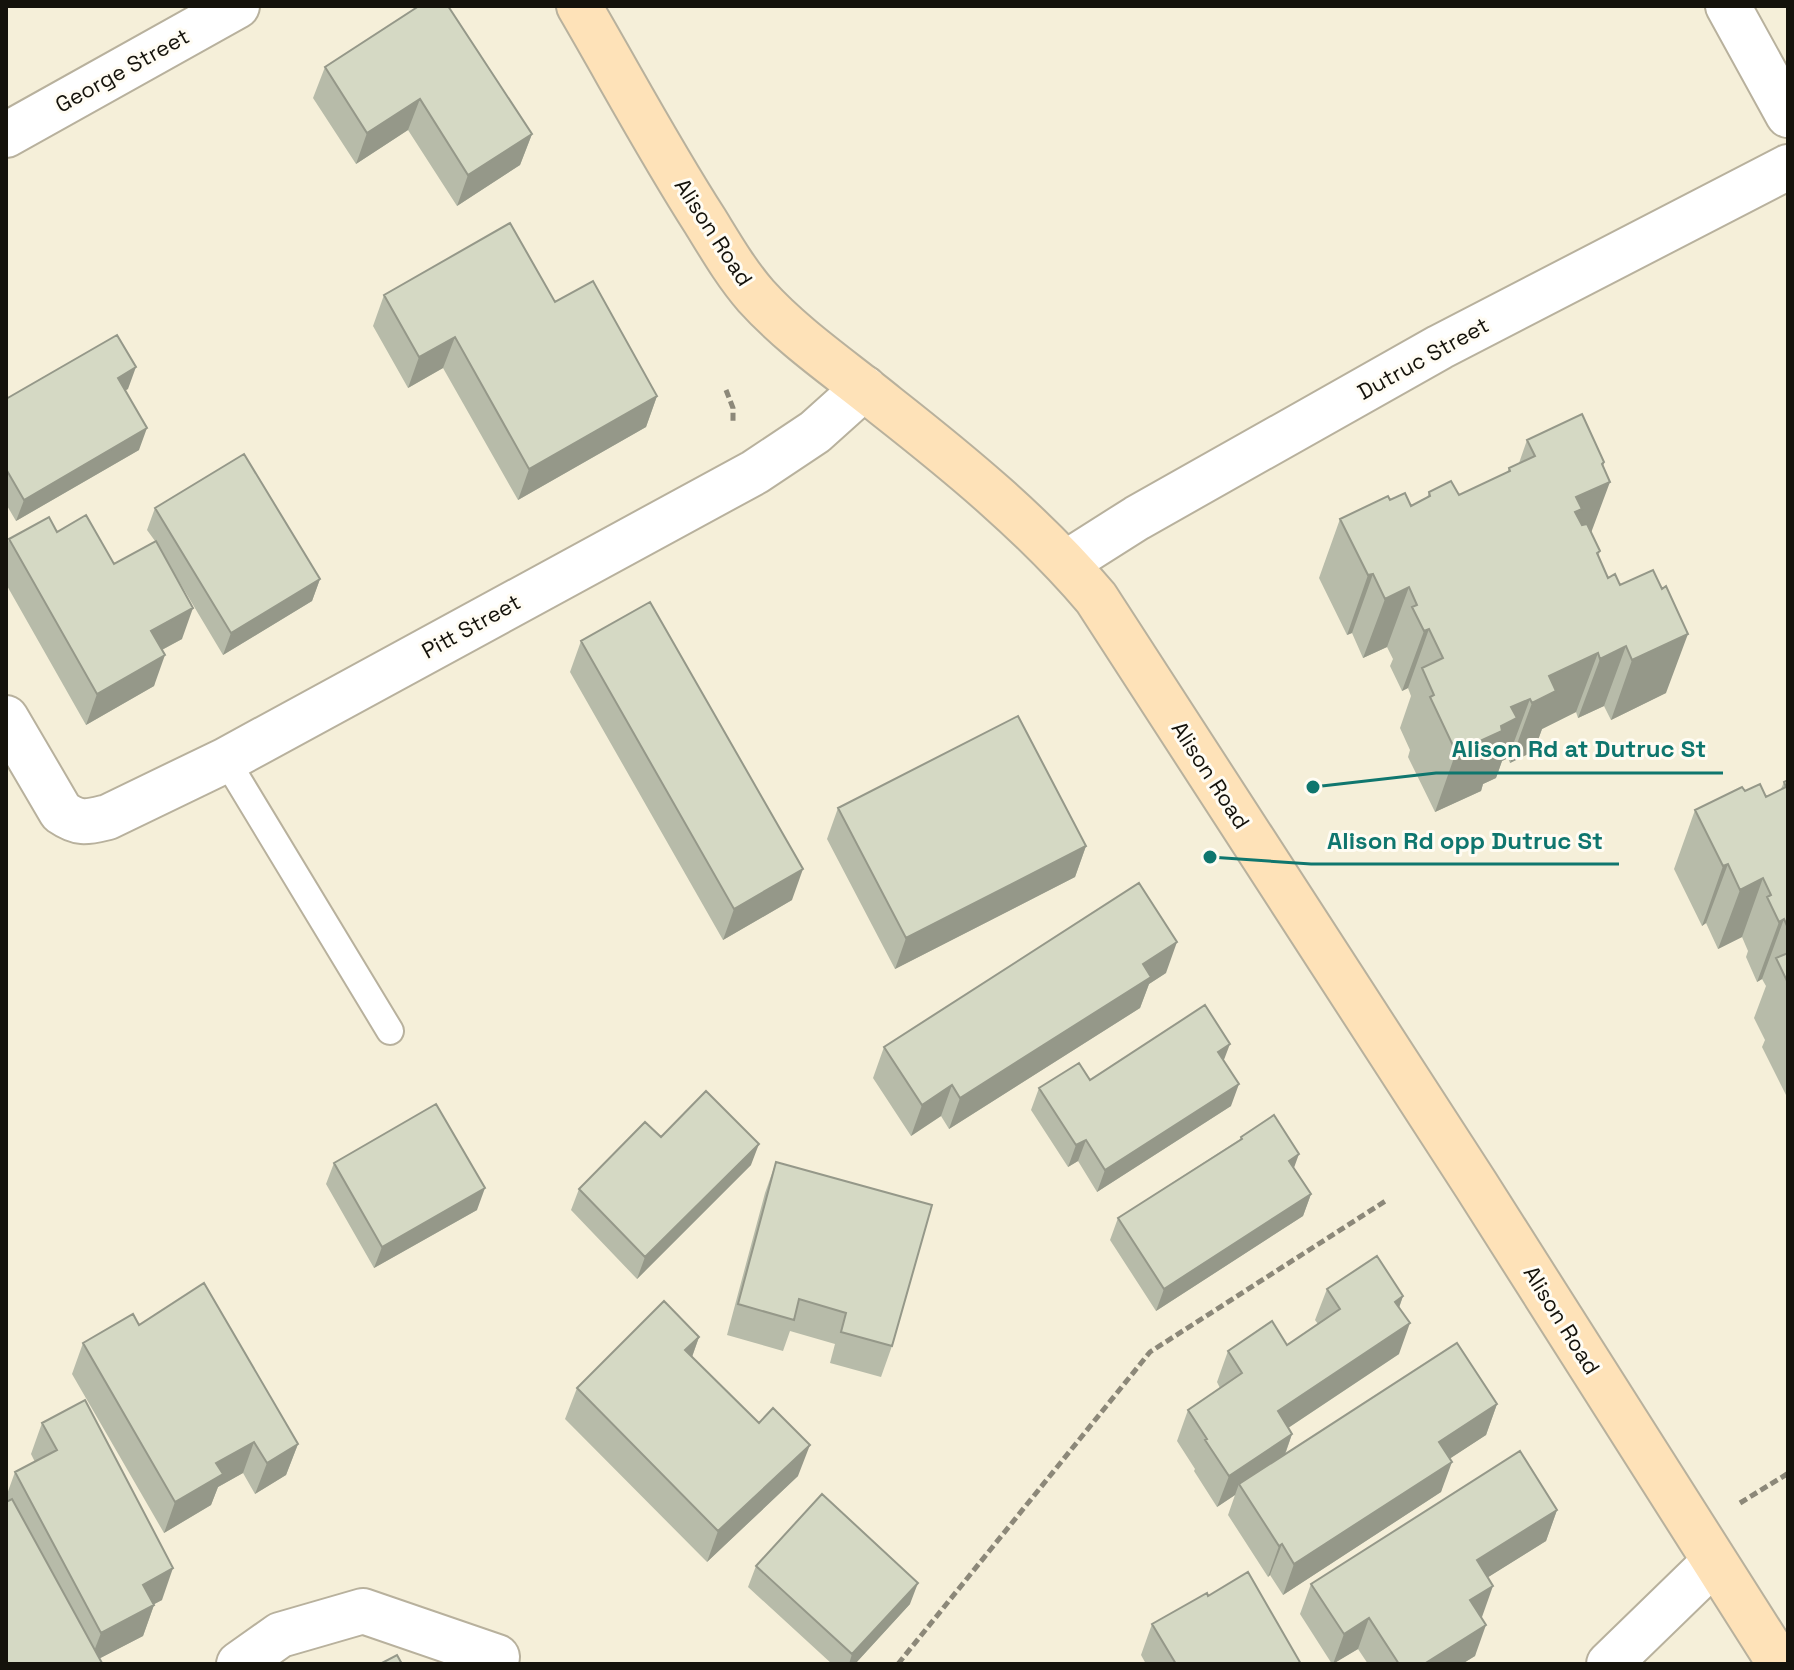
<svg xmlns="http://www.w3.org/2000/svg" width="1794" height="1670" font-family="'Space Grotesk',sans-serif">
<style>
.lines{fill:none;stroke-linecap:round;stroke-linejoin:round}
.service-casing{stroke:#b8b19d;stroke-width:30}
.minor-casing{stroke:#b8b19d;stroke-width:48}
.secondary-casing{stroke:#b8b19d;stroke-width:48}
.path{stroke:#8c8879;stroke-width:5;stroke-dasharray:8 4;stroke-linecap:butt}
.service{stroke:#fff;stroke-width:26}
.minor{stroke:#fff;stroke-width:44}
.secondary{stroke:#fee2b8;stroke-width:44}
.wall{fill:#b7bba9}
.shaded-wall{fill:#959889}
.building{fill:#d5d9c4;stroke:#959889;stroke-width:2}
.labels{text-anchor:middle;stroke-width:6;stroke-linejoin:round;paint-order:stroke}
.street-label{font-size:22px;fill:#14120b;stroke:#fffcf3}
.leader{fill:none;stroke:#0f766e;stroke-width:3}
.callout-dot{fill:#0f766e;stroke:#fffcf3;stroke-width:3}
.callout-label{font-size:24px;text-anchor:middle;font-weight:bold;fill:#0f766e;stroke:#fffcf3;stroke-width:6;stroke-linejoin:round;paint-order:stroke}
</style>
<rect width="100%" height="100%" fill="#f5efd9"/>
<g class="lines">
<defs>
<path id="service" d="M226,760l164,271"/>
<path id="minor" d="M1728,6l60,109
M6,135l231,-129
M1066,563l71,-45 303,-171 348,-180
M6,718l55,94c19,13 26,10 47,5l118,-57 529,-288 60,-40 49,-44
M239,1664l41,-29 83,-24 134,46
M1609,1664l105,-102"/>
<path id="secondary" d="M579,6c42,72 81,145 126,215 16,26 31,52 51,75 38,42 86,74 130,110 75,59 148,119 210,192l380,587 304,479"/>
</defs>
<use href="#service" class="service-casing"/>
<use href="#minor" class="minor-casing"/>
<use href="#secondary" class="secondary-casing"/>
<path class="path" d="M726,390l7,18v16
M1740,1503l47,-29 1,1
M898,1664l252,-312 237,-152"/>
<use href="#service" class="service"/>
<use href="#minor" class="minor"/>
<use href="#secondary" class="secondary"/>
</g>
<path class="wall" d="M325,67l207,67 -12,31 -63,41 -49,-76 -52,34 -43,-66z
M384,295l171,7 102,94 -11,31 -128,73 -75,-132 -35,20 -35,-62z
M128,389l-3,1 14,60 -123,71 -10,-17v-105z
M1527,440l77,22 -13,70 9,19 -2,6 10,21 58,115 -55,27 -7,-14 -26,12 -2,-6 -34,17 -8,22 -24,12 -2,-5 -6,3 -6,17 -13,6 -2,7 -46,21 -27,-55 2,-7 -10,-22 11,-32 -3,-8 -6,3 -12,-25 3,-7 -6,-12 -24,11 -11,-25 -5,2 -28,-57 21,-59 50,-19 21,6 16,-8 2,-6 30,3 48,-22 2,-5 10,-5z
M155,508l165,71 -8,22 -89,54 -49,-82 8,66 -20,11 -8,36 -68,39 -80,-141v-36l3,-9 48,-7 57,32 41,-23 -8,-11z
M581,641l211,259 -69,40 -153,-268z
M1788,780v319l-26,-52 3,-7 -11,-22 12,-32 -4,-7 -5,3 -11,-25 2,-6 -6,-14 -24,12 -12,-26 -4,3 -28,-57 21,-59 50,-19 21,6 15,-8 3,-7z
M838,808l248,38 -11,31 -180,92 -68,-130z
M1166,973l-17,11 -9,24 -191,121 -8,-13 -30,20 -38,-58 11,-31z
M1224,1062l7,44 -134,86 -19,-31 -10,6 -37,-57 8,-22 51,-8z
M661,1137l90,28 -114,114 -66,-69 8,-21z
M1241,1137l70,57 -8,22 -147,95 -46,-71 8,-22 122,-79z
M776,1162l116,184 -11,31 -51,-14 5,-19 -45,-13 -7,20 -56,-16 38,-142z
M334,1163l143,47 -103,58 -48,-84z
M1327,1289l76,7 -4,12v46l-111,74 4,6 -7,21 212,-51 -11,31 -36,23 -9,34 -158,103 -13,-20 -2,2 -40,-62 7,-20 -18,12 -23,-36 1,-2 -18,-28 11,-31 32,-22 -3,-6 11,-31 59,-6 31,-21 -3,-4z
M139,1325l159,119 -12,31 -31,19 -12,-21 -25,14 -7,18 -47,28 -92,-159 11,-31z
M699,1337l-7,20 67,66 39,53 -91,86 -142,-143 12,-31z
M42,1423l120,177 -8,4v1l-11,31 -43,22 -94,6v-167l9,-25 20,-10 -4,-8z
M1557,1510l-11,31 -58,36 -13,79 -13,8h-94l-10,-15 -26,15 -32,-50 11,-30z
M756,1566l154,38 -55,60h-23l-84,-77z
M1208,1596l93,68h-155l-5,-9 11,-31z"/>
<path class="shaded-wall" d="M420,99l-12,31 -52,34 11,-31z
M532,134l-12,31 -63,41 11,-31z
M455,337l-12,31 -35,20 11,-31z
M136,367l-8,22 -18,10 8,-21z
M657,396l-11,31 -128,73 11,-31z
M147,428l-8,22 -123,71 8,-21z
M1604,462l-9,26 15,-6 -22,59 -35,30 23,-74 26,-33z
M1373,574l-21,59 -5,2 21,-60z
M320,579l-8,22 -89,54 8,-22z
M1409,587l-22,60 -24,11 22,-59z
M193,608l-11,31 -43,23 12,-31z
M1429,629l-21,59 -6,3 22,-60z
M1688,634l-22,59 -55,27 21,-60z
M1626,646l-22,60 -26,12 22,-59z
M1598,653l-22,59 -34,17 -8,22 -24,12 22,-60 17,-27z
M165,655l-11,31 -68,39 11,-31z
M1530,699l-22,59 -6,3 -6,17 -13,6 -2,7 -46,21 21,-60 55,-45z
M1086,846l-11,31 -180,92 11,-31z
M1728,864l-22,59 -4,3 21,-60z
M803,869l-11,31 -69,40 11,-31z
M1763,878l-21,59 -24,12 22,-59z
M1784,919l-22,60 -5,3 22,-60z
M1177,942l-11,31 -17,11 -9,24 -191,121 11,-31 183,-134z
M1230,1044l-8,21 -4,-13z
M1239,1084l-8,22 -134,86 8,-22z
M952,1085l-11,31 -30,20 11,-31z
M1086,1140l-8,21 -10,6 8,-22z
M759,1144l-8,21 -114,114 8,-22z
M1299,1154l-8,22 -2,-15z
M485,1188l-8,22 -103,58 8,-21z
M1311,1194l-8,22 -147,95 8,-22z
M1403,1296l-11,31 3,-25z
M1410,1323l-11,31 -132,88 11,-31z
M699,1337l-11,31 -3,-18z
M1497,1404l-11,31 -58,38 11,-31z
M1292,1434l-11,31 -42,19 -4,11 -18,12 12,-31z
M254,1442l-11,31 -25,14 -7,18 -47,28 11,-31 41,-39z
M298,1444l-12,31 -31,19 12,-31z
M810,1445l-12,31 -91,86 11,-31z
M1452,1462l-11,30 -158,103 11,-31z
M1557,1510l-11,31 -80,50 11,-31z
M1282,1544l-12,31 -2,2 11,-31z
M173,1568l-11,32 -30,16 11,-31z
M918,1583l-8,21 -55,60h-6l3,-10z
M1493,1586l-11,31 -23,14 11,-31z
M154,1605l-11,31 -54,28 12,-31z
M1369,1618l-11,31 -25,15 11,-30z
M1486,1625l-11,31 -13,8h-38z"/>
<path class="building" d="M419,6h29l84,128 -64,41 -48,-76 -53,34 -42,-66z
M510,223l45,79 38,-21 64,115 -128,73 -74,-132 -36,20 -35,-62z
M117,335l19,32 -18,11 29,50 -123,72 -18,-31v-70z
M1582,414l22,48 -2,2 8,18 -34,15 6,12 -7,3 7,13 5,-1 13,27 -3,2 11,25 7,-4 5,11 33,-15 9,19 4,-3 22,48 -56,26 -6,-14 -26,13 -2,-6 -49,23 7,15 -24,12 -2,-4 -19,8 6,11 -16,8 1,5 -46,21 -26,-55 4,-2 -12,-27 21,-10 -14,-29 -5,2 -12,-24 5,-2 -8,-18 -24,12 -12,-25 -5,1 -28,-56 48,-23 2,4 15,-7 6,13 19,-10 -1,-4 22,-11 8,14 51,-24 -1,-3 26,-12 -8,-16z
M244,454l76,125 -89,54 -76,-125z
M86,515l28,49 42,-23 37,67 -42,23 14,24 -68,39 -88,-155 40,-22 8,15z
M650,602l153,267 -69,40 -153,-268z
M1018,716l68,130 -180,92 -68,-130z
M1788,780v148l-4,-9 -5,3 -12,-25 4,-2 -8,-17 -23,12 -12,-26 -5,2 -28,-56 47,-23 3,4 15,-7 6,13 20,-10 -2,-5z
M1139,883l38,59 -34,22 8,13 -191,121 -8,-13 -30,20 -38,-58z
M1788,953v30l-12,-25z
M1205,1005l25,39 -12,8 21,32 -134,86 -19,-30 -10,5 -37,-57 40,-25 11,17z
M706,1091l53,53 -114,113 -66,-68 66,-67 16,15z
M436,1104l49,84 -103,59 -48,-84z
M1274,1115l25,39 -10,7 22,33 -147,95 -46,-71 124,-79 -1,-2z
M776,1162l156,43 -40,141 -51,-14 5,-19 -47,-14 -5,21 -56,-16z
M1377,1256l26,40 -8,6 15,21 -132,88 14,23 -63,42 -24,-36 2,-1 -19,-29 54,-37 -14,-22 44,-30 15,24 53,-36 -13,-20z
M204,1283l94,161 -31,19 -13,-21 -38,21 7,11 -48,28 -92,-159 50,-29 6,11z
M664,1301l35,36 -14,13 74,73 14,-15 37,37 -92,86 -141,-143z
M1457,1343l40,61 -58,38 13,20 -158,102 -12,-20 -3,2 -40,-62z
M85,1400l88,168 -30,17 11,20 -53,28 -86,-161 42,-22 -15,-27z
M1520,1451l37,59 -80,50 16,26 -23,14 16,25 -62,39h-25l-30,-46 -25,16 -33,-50z
M822,1494l96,89 -66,71 -96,-88z
M12,1499l90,164 -96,1v-162z
M1248,1572l53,92h-125l-24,-40 55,-31 1,3z
M397,1655l5,9h-22z"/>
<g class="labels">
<g class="street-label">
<text transform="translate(122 70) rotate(-29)" y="8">George Street</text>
<text transform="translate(714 232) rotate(57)" y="8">Alison Road</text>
<text transform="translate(1423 358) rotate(-29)" y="8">Dutruc Street</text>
<text transform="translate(471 626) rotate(-29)" y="8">Pitt Street</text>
<text transform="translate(1211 775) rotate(57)" y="8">Alison Road</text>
<text transform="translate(1562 1320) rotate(58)" y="8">Alison Road</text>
</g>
</g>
<path class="leader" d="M1313 787L1436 773H1723M1210 857L1311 864H1619"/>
<g class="callout-dot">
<circle cx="1313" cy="787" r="8"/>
<circle cx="1210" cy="857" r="8"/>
</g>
<g class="callout-label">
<text x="1579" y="757">Alison Rd at Dutruc St</text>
<text x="1465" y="849">Alison Rd opp Dutruc St</text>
</g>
<rect width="1794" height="1670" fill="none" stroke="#14120b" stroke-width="16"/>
</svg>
